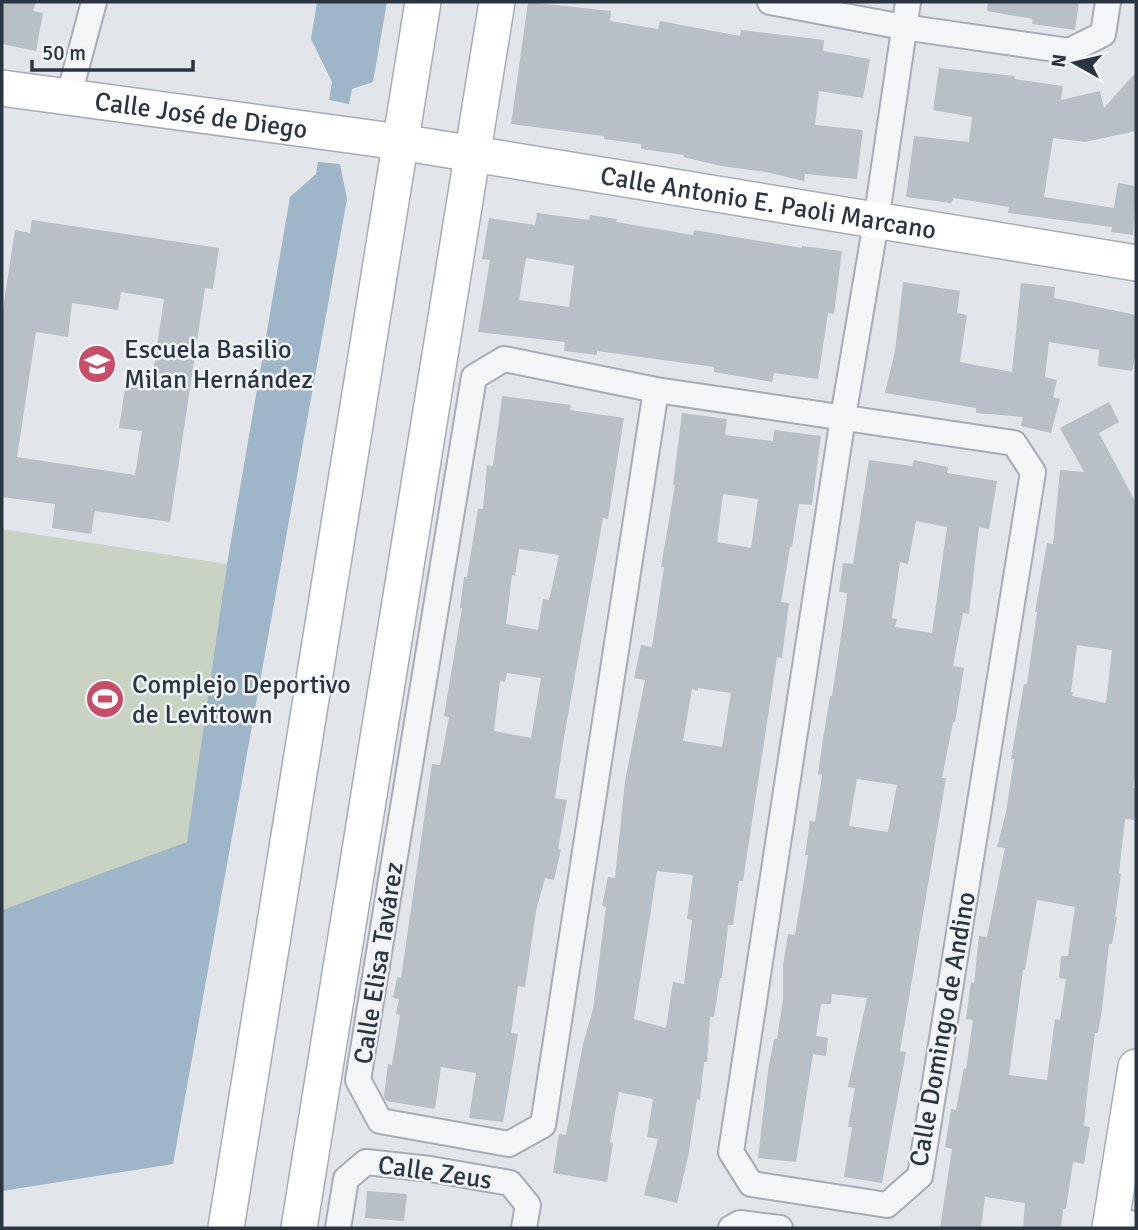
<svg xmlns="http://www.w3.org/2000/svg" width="1138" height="1230" font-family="Signika,sans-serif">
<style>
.green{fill:#c8d3c3}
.water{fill:#9fb5c8}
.building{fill:#b9bfc6;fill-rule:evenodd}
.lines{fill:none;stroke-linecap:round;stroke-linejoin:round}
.street-casing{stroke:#a7acb4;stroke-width:28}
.secondary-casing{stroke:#a7acb4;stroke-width:38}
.street{stroke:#f4f6f8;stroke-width:24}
.secondary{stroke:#fff;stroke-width:35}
.labels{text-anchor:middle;stroke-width:5;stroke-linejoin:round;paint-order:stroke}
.street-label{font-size:26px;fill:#2b3441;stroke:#f1f4f7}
.poi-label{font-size:26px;fill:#2b3441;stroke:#f1f4f7;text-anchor:start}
</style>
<rect width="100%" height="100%" fill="#e2e5ea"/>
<path class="green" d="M2,529l225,35 -40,279 -185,67z"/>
<path class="water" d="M317,2h70l-14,80 -21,7 -3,15 -20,-4 3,-18 -21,-43z
M318,162l22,2 7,35 -174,965 -171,27v-281l185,-68 40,-278 63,-367 26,-23z"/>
<path class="building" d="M2,2h34l-3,9 10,2 -7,38 -34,-7z
M528,2l83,9 -1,10 48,8 2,-8 80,15 1,-6 83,10 -1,11 47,8 -7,39 -44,-7 -4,34 48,5 -6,49 -52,-5 -1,7 -38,-9 -45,-6 -38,-9 1,-2 -43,-6v-5l-37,-5v-3l-93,-12z
M988,2h91l-4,28 -43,-6 1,-5 -46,-8z
M939,68l76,8v3l48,7 -2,14 39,-9 4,17 32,-36v59l-51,11 -32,-4 -9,59 70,11 4,-25 18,3 -3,49 -22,-3 1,-5 -104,-14 1,-6 -55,-9 -3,5 -45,-6 8,-61 55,6 3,-25 -39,-7z
M537,213l52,7 1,-5 27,4 -1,3 77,13 1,-5 108,18v-2l40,5 -8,63 -6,-1 -10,66 -44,-6 -2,9 -58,-10v-5l-117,-16v4l-33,-4 1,-9 -87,-10 12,-72 -8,-1 7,-41 46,7zM526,258l48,8 -5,41 -50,-7z
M32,220l187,28 -6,41 -8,-1 -35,234 -75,-11 -4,23 -39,-6 3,-24 -53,-7v-182l13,-85 15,3zM121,292l43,7 -11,75 -25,-4 -9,58 23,3 -7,44 -118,-18 19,-125 32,5 4,-34 46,7z
M903,282l57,9 -3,22 10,2 -7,47 52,10 9,-89 34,4 -1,11 82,17v37l-4,19 -34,-5 1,-16 -50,-8 -4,35 12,3 -4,17 7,2 -9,34 -30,-7 2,-9 -47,-4v-5l-91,-15 10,-42z
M502,396l69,9 -1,5 54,8 -16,101 -5,-1 -40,225 -8,55 12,2 -9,49 3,1 -7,30 -9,-2 -9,33 -11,76 -7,-1 -7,47 7,1 -15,88 -34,-4 7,-45 -35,-6 -6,42 -49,-8 -2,-5 4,-32 4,1 8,-50 -4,-1 3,-15 -6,-1 4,-21 4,1 31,-214 8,1 9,-48 -5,-1 18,-108h-2l4,-31h3l11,-68h5l4,-44 6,1zM519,549l40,6 -10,45 -6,-1 -5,31 -32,-6 6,-49 3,1zM507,673l34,5 -10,60 -37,-7 6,-50 5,1z
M1109,402l10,20 -20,11 37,70v265l-3,20h3v19l-2,13 -9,-1 -6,54 2,1 -6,43h2l-5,27h-3l-7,65 -4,24h-3l-7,52 -4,41 6,1 -6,37 -11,-2 -7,47h-3l-2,19h-38l2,-25 -40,-6 -4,31h-41l12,-79 -7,-2 6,-38 5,1 8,-42 2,1 7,-49 -7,-1 5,-37 3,1 5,-47 8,1 18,-89 -8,-1 9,-35 8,-53h-3l13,-75h3l10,-72h-2l12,-69 6,1 7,-74 24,2 -24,-44zM1077,645l35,5 -6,53 -34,-7 1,-4h-2zM1037,900l38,7 -7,49h-7l-2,22 7,1 -6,41 -5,-1 -8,61 -38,-5 14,-105h2z
M682,413l45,6 -2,16 48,6 1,-11 47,6 -9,69 -13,-1 -7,43h-2l-9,55 8,1 -7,55 -5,-1 -34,224h-4l-6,44h-5l-6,53h-2l-6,39h-4l-3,45h-3l-4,38 -3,-1 -9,59 -11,45 -33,-8 14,-56 -11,-2 6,-38 -34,-7 -9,50 3,1 -6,39 -54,-9 6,-39 7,1 17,-91 10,-35 13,-102 -4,-1 6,-29 7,1 10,-97 20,-101 -11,-2 7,-33 11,2 12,-80h-3l14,-82h-2zM723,494l35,5 -7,49 -34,-6zM698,688l33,5 -9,54 -39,-6 9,-52 6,2zM657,871l36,4 -6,44 5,1 -8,64 -11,-2 -7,46 -32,-9z
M869,460l43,6 2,-6 34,7 -1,6 50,8 -8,48 -10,-2 -10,87 -6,-1 -10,53 11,2 -9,54h-2l-11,56h4l-46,273 6,1 -24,131 -38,-6 8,-50h-4l7,-39 -7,-1 19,-89 -35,-4 -1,10h-10l-5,32 12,2 -2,18 -13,-2 -17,108 -38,-4 10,-87 6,-32h3l6,-39v-34l5,-32 7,1 13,-80h-3l5,-34 5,1 7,-47 -4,-1 5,-35 7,-43h2l14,-93 1,-10 -8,-1 4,-29 10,1zM916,521l31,6 -15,106 -37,-6 2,-8 -5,-1 8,-56 8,2zM857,779l40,6 -9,47 -39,-6z
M367,1191l40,3 -3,27 -39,-3z"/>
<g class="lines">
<defs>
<path id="street" d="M770,2l133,25 166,24 34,-17 5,-32
M68,99l26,-97
M656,390l-113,735 -34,19 -129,-23 -22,-41 116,-703 30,-18 152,31 358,53 19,29 -113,704 -33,29 -136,-21 -20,-32 112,-735 33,-195 32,-220
M1112,1220l24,4
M338,1228l8,-49 20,-17 64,7 80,14 18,22 -4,23
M731,1228l9,-5 40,5"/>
<g id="secondary">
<path id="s1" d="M2,88l398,54 736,121"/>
<path d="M226,1228l197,-1226"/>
<path d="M299,1228l198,-1226"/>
<path d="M1110,1228l26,-161"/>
</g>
</defs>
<use href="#street" class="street-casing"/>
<use href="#secondary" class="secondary-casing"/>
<use href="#street" class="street"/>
<use href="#secondary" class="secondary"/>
</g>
<defs>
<symbol id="school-disc" viewBox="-11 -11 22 22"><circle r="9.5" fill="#c94d66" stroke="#f1f4f7"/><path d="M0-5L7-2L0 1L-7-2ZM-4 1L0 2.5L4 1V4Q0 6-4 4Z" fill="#fff"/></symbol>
<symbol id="stadium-disc" viewBox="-11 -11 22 22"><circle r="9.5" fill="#c94d66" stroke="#f1f4f7"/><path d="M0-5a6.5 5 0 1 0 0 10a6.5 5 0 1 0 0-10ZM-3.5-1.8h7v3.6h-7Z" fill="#fff"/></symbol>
</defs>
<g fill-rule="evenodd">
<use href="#school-disc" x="75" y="342" width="44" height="44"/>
<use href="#stadium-disc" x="83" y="677" width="44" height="44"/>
</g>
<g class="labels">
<g class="street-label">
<text dy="9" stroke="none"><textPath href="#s1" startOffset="201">Calle José de Diego</textPath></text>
<text dy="9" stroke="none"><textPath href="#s1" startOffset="775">Calle Antonio E. Paoli Marcano</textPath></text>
<text transform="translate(378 963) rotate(-81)" y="9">Calle Elisa Tavárez</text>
<text transform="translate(942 1029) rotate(-80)" y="9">Calle Domingo de Andino</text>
<text transform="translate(435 1172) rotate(8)" y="9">Calle Zeus</text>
</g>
<g class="poi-label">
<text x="124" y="358">Escuela Basilio<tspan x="124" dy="30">Milan Hernández</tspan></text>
<text x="132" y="693">Complejo Deportivo<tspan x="132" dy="30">de Levittown</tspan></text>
</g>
</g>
<rect width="1138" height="1230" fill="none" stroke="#2b3441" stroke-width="7"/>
<g transform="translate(1075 63) rotate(278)" stroke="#f1f4f7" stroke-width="5" paint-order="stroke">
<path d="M0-5L12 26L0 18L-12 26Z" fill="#2b3441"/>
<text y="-10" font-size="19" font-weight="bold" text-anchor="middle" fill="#2b3441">N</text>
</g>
<path d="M32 60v10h161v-10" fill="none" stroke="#2b3441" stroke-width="3.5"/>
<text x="42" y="60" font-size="21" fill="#2b3441" stroke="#f1f4f7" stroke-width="5" paint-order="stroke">50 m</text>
</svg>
